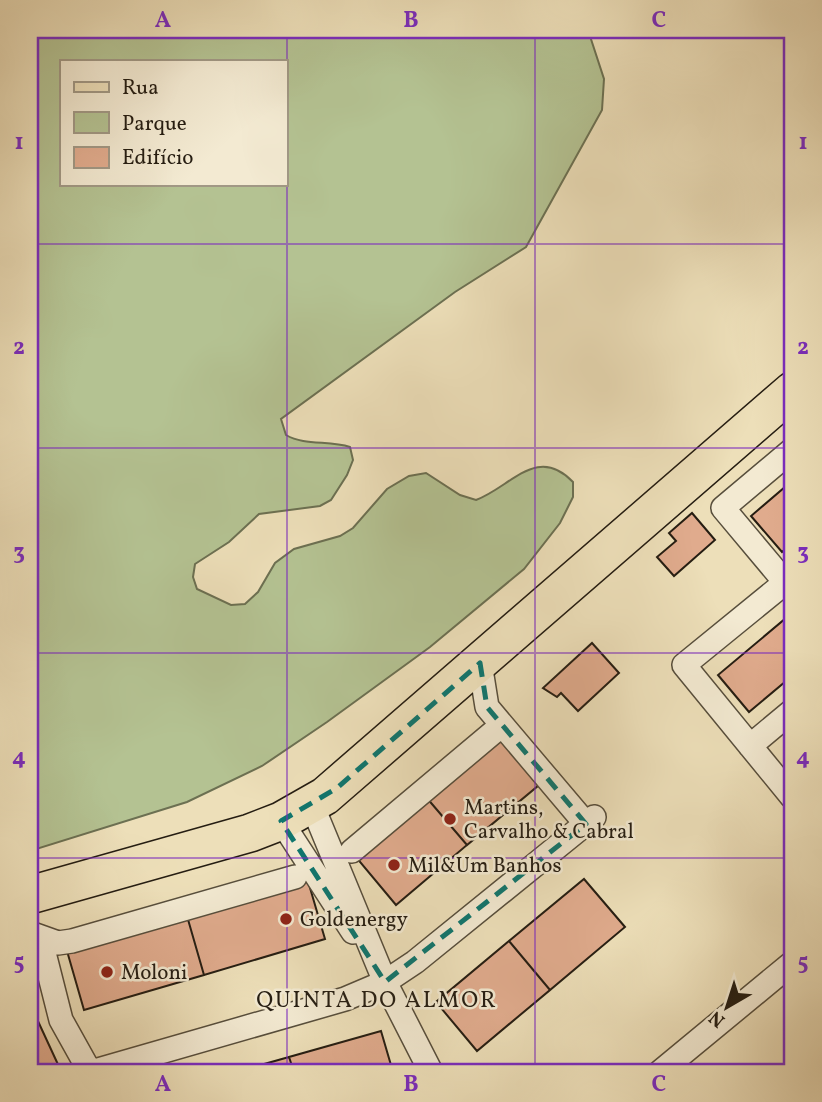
<svg xmlns="http://www.w3.org/2000/svg" width="822" height="1102" font-family="Vollkorn,serif">
<style>
.green{fill:#b4c292;stroke:#6c7052;stroke-width:2;fill-rule:evenodd}
.building{fill:#e0ab8d;stroke:#251d12;stroke-width:2}
.lines{fill:none;stroke-linecap:round;stroke-linejoin:round}
.minor-casing{stroke:#574e3c;stroke-width:26}
.primary-casing{stroke:#251d12;stroke-width:40}
.minor{stroke:#f3ead2;stroke-width:23}
.primary{stroke:#eddfb9;stroke-width:37}
.marked{fill:none;stroke:#0f766e;stroke-width:5;stroke-dasharray:14 9;stroke-linejoin:round}
.grid{fill:none;stroke:#7b2cbf;stroke-width:2;stroke-opacity:0.55}
.poi-dot{fill:#8f2418;stroke:#f3ead2;stroke-width:2.5}
.labels{text-anchor:middle;stroke-width:5;stroke-linejoin:round;paint-order:stroke}
.poi-label{font-size:21px;fill:#251d12;stroke:#f3ead2;text-anchor:start}
.neighbourhood-label{font-size:23px;letter-spacing:2px;fill:#251d12;stroke:#f3ead2}
.neatline{fill:none;stroke:#7b2cbf;stroke-width:2.5}
.grid-label{font-size:23px;text-anchor:middle;font-weight:bold;fill:#7b2cbf}
</style>
<rect width="100%" height="100%" fill="#eddfb9"/>
<filter id="stains"><feTurbulence type="fractalNoise" baseFrequency=".00286" numOctaves="4"/><feColorMatrix values="0 0 0 0 .2 0 0 0 0 .09 0 0 0 0 .02 0 0 0 .5 -.17"/></filter>
<radialGradient id="worn" r=".72"><stop offset=".6" stop-color="#630" stop-opacity="0"/><stop offset="1" stop-color="#630" stop-opacity=".3"/></radialGradient>
<path class="green" d="M30,30h558l16,49 -2,31 -76,137 -71,45 -174,127 5,16c19,11 43,5 64,12l3,13 -6,15 -16,25 -11,6 -61,8 -30,28 -34,22 -2,13 4,12 34,16 14,-1 13,-12 17,-29 19,-14 46,-13 13,-8 34,-39 22,-13 17,-3 34,22 16,5c35,-13 61,-56 97,-18v15l-13,26 -36,46 -94,78 -103,75 -65,44 -75,36 -157,49zM61,61h224v123h-224z"/>
<path class="building" d="M792,481v62l-10,9 -31,-36z
M692,513l23,27 -41,36 -17,-19 19,-16 -7,-8z
M792,613v63l-43,36 -31,-37z
M592,643l27,30 -41,38 -17,-18 -4,4 -14,-9z
M499,737l40,48 -72,60 -41,-48z
M426,797l41,48 -71,60 -41,-49z
M584,879l41,48 -75,63 -41,-49z
M308,881l17,58 -121,36 -17,-59z
M187,916l17,59 -120,35 -17,-59z
M509,941l41,49 -73,61 -41,-49z
M37,1019l24,52 -3,1h-28v-49z
M381,1031l12,41h-99l-5,-15z
M289,1057l5,15h-58z"/>
<g class="lines">
<defs>
<path id="minor" d="M792,577l-108,88 108,132
M785,582l-62,-74 69,-58
M480,663l7,44 99,117
M750,746l42,-35
M312,805l73,177 46,90
M281,821l72,111
M352,851l150,-126
M30,933l28,10 14,-2 223,-64
M40,937l21,83 29,52
M91,1072l254,-73 40,-17 30,-20 179,-145
M660,1072l132,-109"/>
<path id="primary" d="M30,895l220,-62 31,-12 44,-25 467,-405"/>
</defs>
<use href="#minor" class="minor-casing"/>
<use href="#primary" class="primary-casing"/>
<use href="#minor" class="minor"/>
<use href="#primary" class="primary"/>
</g>
<path class="marked" d="M480,663l7,44 99,117 -201,158 -104,-161 56,-33z"/>
<path class="grid" d="M287,30v1042M535,30v1042M30,244h762M30,448h762M30,653h762M30,858h762"/>
<g class="poi-dot">
<circle cx="450" cy="819" r="7"/>
<circle cx="394" cy="865" r="7"/>
<circle cx="286" cy="919" r="7"/>
<circle cx="107" cy="972" r="7"/>
</g>
<g class="labels">
<g class="poi-label">
<text x="464" y="814">Martins,<tspan x="464" dy="24">Carvalho &amp; Cabral</tspan></text>
<text x="408" y="872">Mil&amp;Um Banhos</text>
<text x="300" y="926">Goldenergy</text>
<text x="121" y="979">Moloni</text>
</g>
<g class="neighbourhood-label">
<text x="377" y="1007">QUINTA DO ALMOR</text>
</g>
</g>
<rect width="822" height="1102" fill="none" stroke="#eddfb9" stroke-width="77"/>
<rect x="60" y="60" width="228" height="126" fill="#f3ead2" stroke="#a19885" stroke-width="2"/>
<rect x="74" y="82" width="35" height="10" fill="#eddfb9" stroke="#a19885" stroke-width="2"/>
<text x="122" y="94" font-size="21" fill="#251d12">Rua</text>
<rect x="74" y="112" width="35" height="21" fill="#b4c292" stroke="#a19885" stroke-width="2"/>
<text x="122" y="130" font-size="21" fill="#251d12">Parque</text>
<rect x="74" y="147" width="35" height="21" fill="#e0ab8d" stroke="#a19885" stroke-width="2"/>
<text x="122" y="164" font-size="21" fill="#251d12">Edifício</text>
<g transform="translate(727 1007) rotate(219)" stroke="#f3ead2" stroke-width="5" paint-order="stroke">
<path d="M0-5L12 26L0 18L-12 26Z" fill="#251d12"/>
<text y="-10" font-size="19" font-weight="bold" text-anchor="middle" fill="#251d12">N</text>
</g>
<rect x="38" y="38" width="746" height="1026" class="neatline"/>
<g class="grid-label">
<text x="163" y="27">A</text>
<text x="411" y="27">B</text>
<text x="659" y="27">C</text>
<text x="19" y="149">1</text>
<text x="803" y="149">1</text>
<text x="19" y="354">2</text>
<text x="803" y="354">2</text>
<text x="19" y="559">3</text>
<text x="803" y="559">3</text>
<text x="19" y="764">4</text>
<text x="803" y="764">4</text>
<text x="19" y="969">5</text>
<text x="803" y="969">5</text>
<text x="163" y="1091">A</text>
<text x="411" y="1091">B</text>
<text x="659" y="1091">C</text>
</g>
<rect width="100%" height="100%" filter="url(#stains)"/>
<rect width="100%" height="100%" fill="url(#worn)"/>
</svg>
